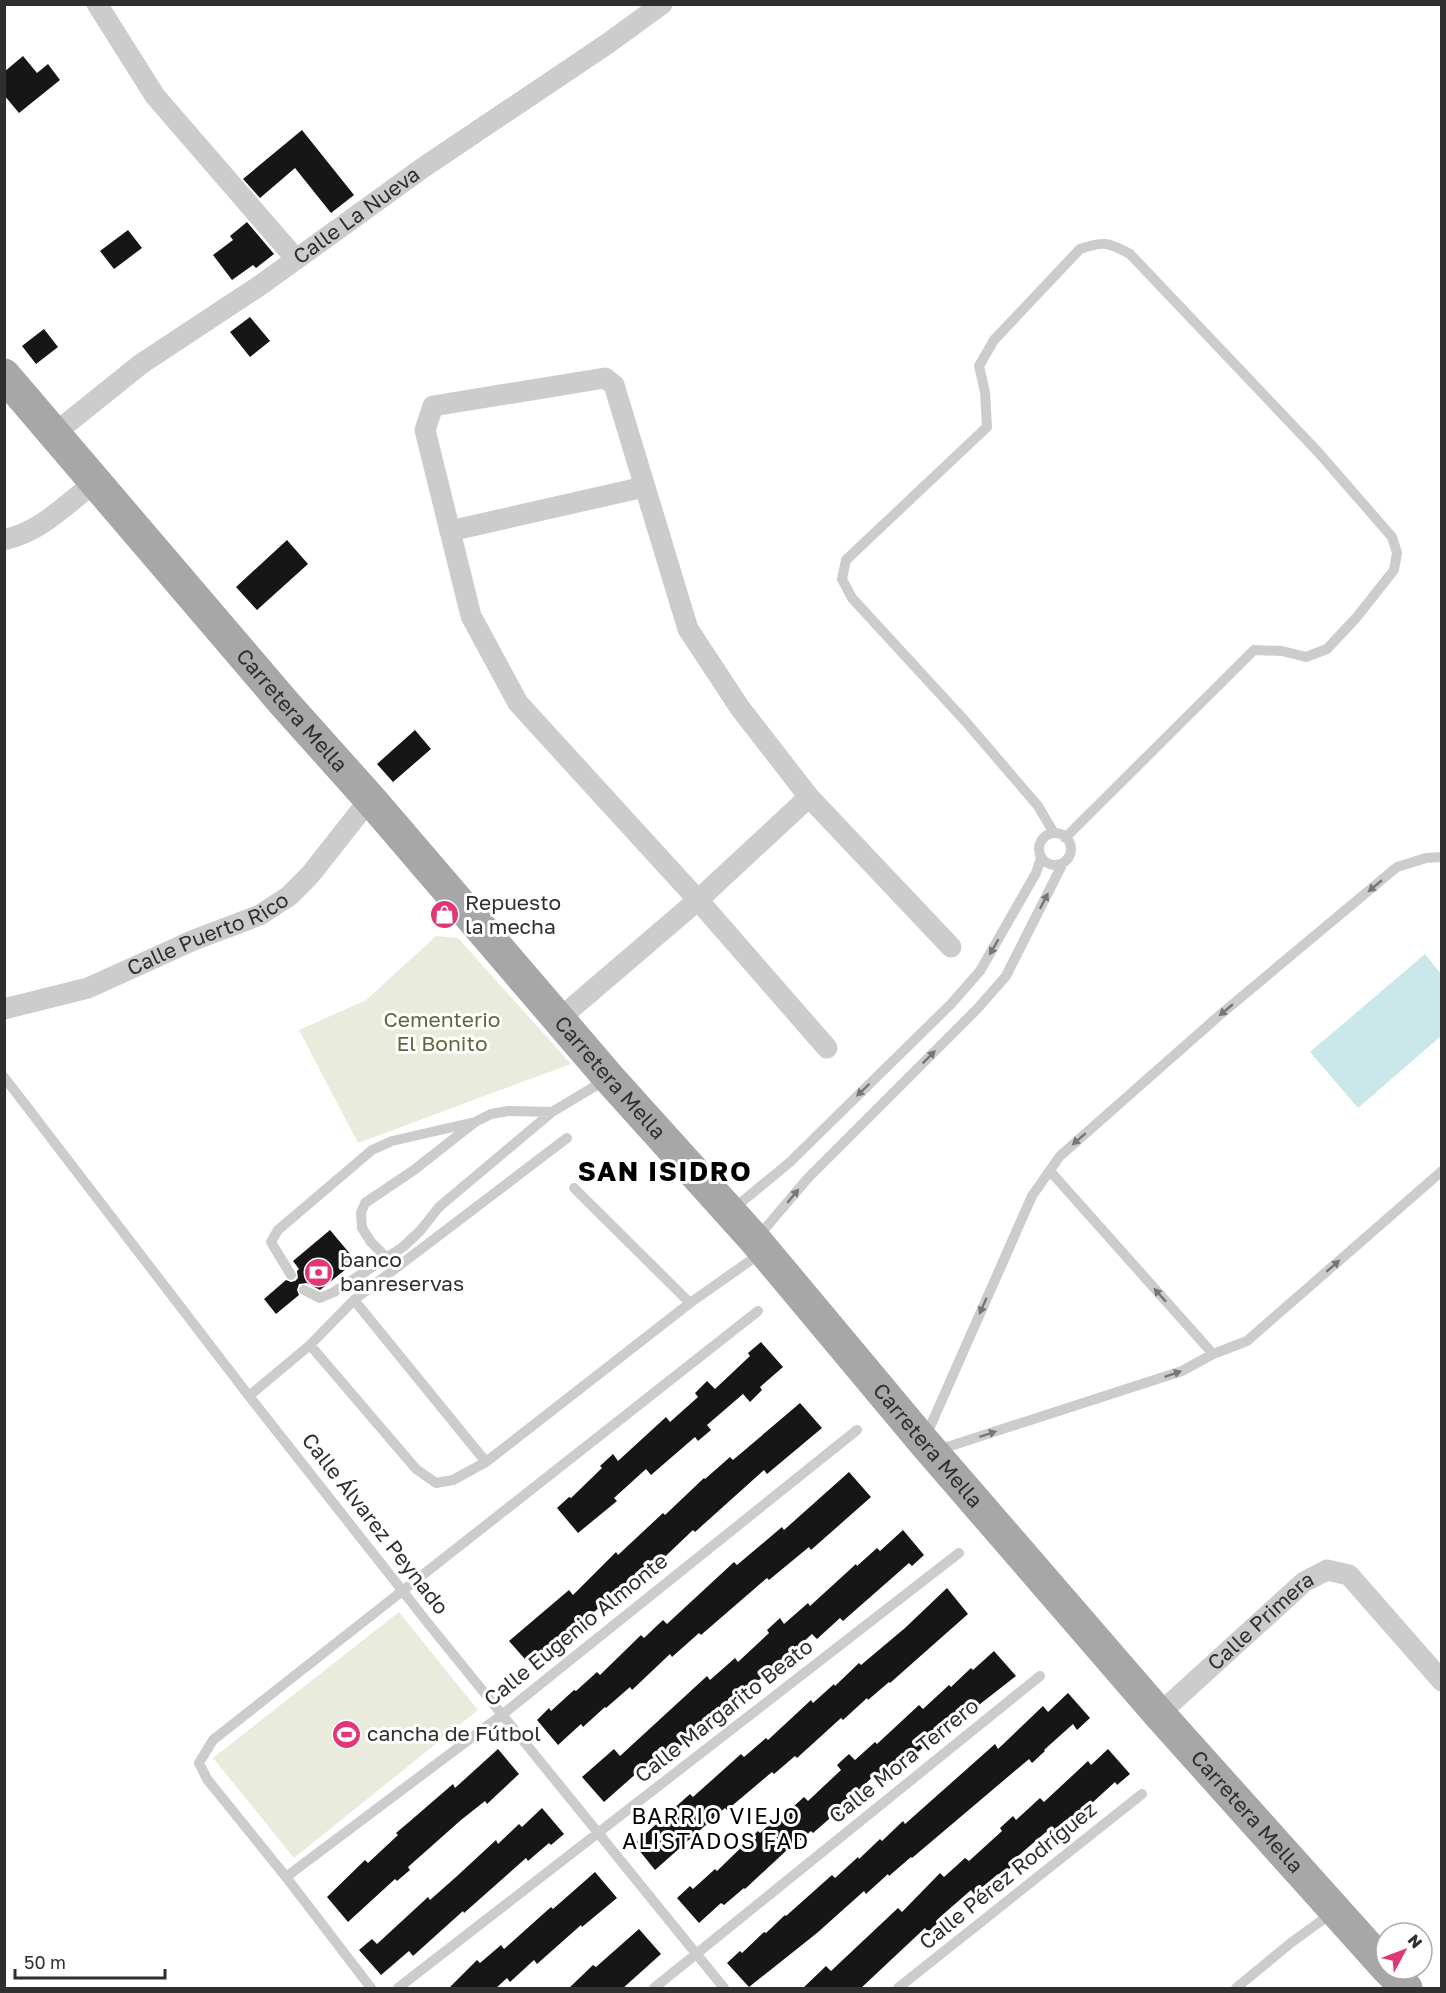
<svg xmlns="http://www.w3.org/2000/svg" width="1446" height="1993" font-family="'Golos Text',sans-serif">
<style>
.green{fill:#e9ebdd}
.water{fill:#cae8ea}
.building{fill:#161616}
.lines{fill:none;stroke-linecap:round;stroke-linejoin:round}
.service{stroke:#ccc;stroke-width:10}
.minor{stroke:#ccc;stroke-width:21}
.primary{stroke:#a7a7a7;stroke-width:33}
.oneway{fill:#767676}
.labels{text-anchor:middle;stroke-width:6;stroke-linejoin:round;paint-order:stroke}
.street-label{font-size:21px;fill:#2f2f2f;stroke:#fff}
.poi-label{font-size:21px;fill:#2f2f2f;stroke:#fff;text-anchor:start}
.park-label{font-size:21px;fill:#5f693d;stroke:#fff}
.neighbourhood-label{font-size:22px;letter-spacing:1.5px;fill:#000;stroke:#fff}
.district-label{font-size:27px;font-weight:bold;letter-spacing:1.5px;fill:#000;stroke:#fff}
</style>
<rect width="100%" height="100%" fill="#fff"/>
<path class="green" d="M436,936l22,2 113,126 -213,79 -59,-113 67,-30z
M399,1612l79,98 -184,148 -81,-100z"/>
<path class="water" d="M1425,954l16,20v62l-83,72 -48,-56z"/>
<path class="building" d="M23,56l14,17 11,-9 12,16 -41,33 -15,-18v-23z
M302,130l52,65 -23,18 -36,-45 -35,30 -17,-19z
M247,222l27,32 -18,14 -3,-3 -21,15 -19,-25 20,-15 -3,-4z
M128,230l14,18 -28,21 -14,-18z
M250,317l20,24 -20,16 -20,-25z
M44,329l14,18 -22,17 -14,-18z
M287,540l21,24 -51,46 -21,-23z
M415,730l16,19 -38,33 -16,-18z
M330,1230l26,31 -36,29 -13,-7 -8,1 -2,6 2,5 -23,19 -12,-15 22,-19 5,2 4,-1 3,-3 -1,-7 2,-2 -6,-8z
M761,1342l22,25 -23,20 2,3 -12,12 -7,-8 -36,31 4,5 -13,11 -3,-4 -44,38 -5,-6 -32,29 3,3 -39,32 -21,-25 12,-11 2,1 31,-30 -2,-2 13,-12 5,7 48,-44 4,5 28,-25 -3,-4 12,-12 8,8 35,-33 -2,-3z
M800,1403l22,25 -55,46 -3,-4 -69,62 -2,-2 -42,40 -2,-3 -33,30 2,2 -13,12 -4,-5 -70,60 -22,-25 60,-51 4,5 43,-43 2,3 45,-42 2,2 39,-37 1,1 25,-22 3,3z
M849,1472l22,25 -60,53 -2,-3 -40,33 -2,-2 -66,57 -2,-2 -27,24 -2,-3 -38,36 -2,-3 -24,21 -1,-1 -22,20 -2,-3 -23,21 -21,-25 12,-12 2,3 23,-21 2,1 21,-19 3,3 41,-40 3,3 19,-18 4,4 67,-62 3,3 45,-38 2,3z
M903,1530l21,25 -12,11 -3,-3 -66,58 -3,-3 -23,21 -5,-5 -33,30 2,3 -13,12 -3,-4 -22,19 -2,-3 -57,50 1,1 -32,29 -6,-7 -43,38 -22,-25 32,-28 6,7 87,-80 3,4 25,-22 3,4 31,-29 -2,-3 13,-12 4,6 24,-21 2,3 46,-42 1,2 20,-18 3,3z
M947,1588l21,26 -78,69 -1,-1 -21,18 -1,-2 -24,22 -2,-2 -44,40 -2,-2 -21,18 -2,-2 -45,38 -2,-2 -70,62 -21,-26 56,-50 3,3 48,-43 3,3 22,-19 2,2 43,-40 2,3 21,-19 1,2 24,-23 2,2 44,-37z
M994,1651l22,25 -59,46 -2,-3 -45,40 -2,-2 -24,21 -6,-6 -30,28 4,5 -13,11 -3,-3 -23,20 -2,-2 -22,19 -1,-1 -43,40 -1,-1 -20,17 -3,-2 -22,20 -22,-25 13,-12 3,3 22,-20 2,2 41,-40 2,2 21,-19 2,2 21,-19 4,4 33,-31 -4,-5 12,-11 6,6 20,-18 2,2 42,-39 4,4 26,-24 2,2 20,-19 2,2z
M1068,1693l22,25 -13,12 -4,-6 -29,26 1,1 -13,12 -3,-4 -117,99 -1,-1 -22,19 -1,-2 -22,20 -2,-3 -47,42 -68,54 -22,-24 13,-12 2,2 22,-21 2,1 19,-18 1,1 46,-41 3,3 23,-21 1,2 21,-20 2,2 21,-20 2,3 90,-80 3,5 45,-43 5,6z
M498,1749l21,25 -32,30 -2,-3 -24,19 -53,47 2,3 -13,11 -2,-2 -47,43 -21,-25 38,-37 3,3 30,-28 -2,-2 13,-11 44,-38 2,4z
M1108,1749l22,25 -13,11 -2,-3 -45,41 -3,-4 -18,16 -3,-3 -35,30 2,3 -12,12 -3,-3 -24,20 -3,-4 -32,28 2,2 -13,12 -3,-4 -65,61h-58l24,-23 5,5 67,-63 4,4 38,-39 4,4 21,-19 4,3 33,-30 -2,-3 13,-12 3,4 24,-22 4,4 44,-41 3,4z
M542,1808l22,26 -13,11 -2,-2 -21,18 -2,-3 -62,55 -1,-2 -50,45 -4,-5 -28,24 -22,-25 13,-11 5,5 51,-47 2,3 26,-23 40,-37 2,4 21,-20 3,3z
M595,1872l22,26 -35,29 -1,-2 -44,39 -3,-4 -24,22 -3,-4 -12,11h-47l29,-29 3,3 21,-18 3,4 47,-42 2,2z
M639,1929l22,25 -39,35h-54l25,-24 3,2z"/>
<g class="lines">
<path class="service" d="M1054,833l-16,-27 -72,-84 -114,-124 -10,-19 4,-19 141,-133 -2,-35 -6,-26 15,-26 86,-91c24,-8 28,-7 50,5l188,198 74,85 5,16 -3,17 -38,48 -29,31 -21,8 -24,-6 -28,-1 -189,188
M1039 849a16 16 0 1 1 32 0a16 16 0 1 1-32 0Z
M4,1077l245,319 182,231 293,361
M1050,1171l163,183
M574,1188l116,115
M732,1210l58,-48 161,-158 29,-33 56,-98 5,-15
M757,1238l51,-60 170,-170 28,-32 57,-113
M387,1258l-16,-16 -9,-14 -1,-15 4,-10 49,-33 61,-48 16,-8 17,-3 44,1
M291,1275l-20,-33 7,-12 94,-80 20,-9 83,-19
M304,1290l16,8 14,-6 69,-45 17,-16 19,-24 113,-95 55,-33
M354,1300l132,162
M310,1345l106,124 20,14 17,-3 33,-18 204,-159 71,-50
M249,1396l61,-51 44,-45 213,-162
M926,1436l106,-240 28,-40 161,-142 176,-147 29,-9 16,-1
M938,1450l244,-79 31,-17 34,-13 195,-170
M286,1877l217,-163 354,-284
M371,1988l-85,-111 -79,-98 -8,-16 14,-23 545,-429
M398,1988l561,-435
M654,1988l386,-312
M898,1988l244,-194
M1236,1988l56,-46 40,-29"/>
<g class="minor">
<path d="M97,4l58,92 141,163"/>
<path id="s1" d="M55,433l86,-69 121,-80 162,-117 183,-123 55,-40"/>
<path d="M450,531l194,-44"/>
<path d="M4,538l3,1c34,-8 61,-36 88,-57"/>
<path id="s2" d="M4,1009l84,-21 106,-48 66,-25 29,-19 21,-21 60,-76"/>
<path d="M559,1019l139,-119 111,-103"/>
<path d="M827,1048l-129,-148 -180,-197 -47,-87 -46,-186 8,-24 172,-28 9,7 74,244 52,79 69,89 142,150"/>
<path id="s3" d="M1159,1714l145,-132 23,-12 22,5 93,106"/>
</g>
<g class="primary">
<path id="s4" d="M4,375l280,328 86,96 239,279 146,162 168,201 236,273 227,253"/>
<path d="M1388,1969l18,19"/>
</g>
</g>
<defs><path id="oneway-solid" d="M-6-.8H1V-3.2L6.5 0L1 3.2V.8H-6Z" transform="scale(1.5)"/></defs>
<g class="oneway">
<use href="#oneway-solid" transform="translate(1375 886) rotate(140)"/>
<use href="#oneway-solid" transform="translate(1044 901) rotate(-63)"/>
<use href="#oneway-solid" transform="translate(994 947) rotate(120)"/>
<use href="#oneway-solid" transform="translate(1226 1010) rotate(140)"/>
<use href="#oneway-solid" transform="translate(929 1057) rotate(-45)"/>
<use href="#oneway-solid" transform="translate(863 1090) rotate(136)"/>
<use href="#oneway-solid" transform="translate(1079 1139) rotate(139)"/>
<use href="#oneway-solid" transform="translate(793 1196) rotate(-50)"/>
<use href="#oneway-solid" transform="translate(1333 1266) rotate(-41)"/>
<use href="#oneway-solid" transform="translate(1160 1295) rotate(-132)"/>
<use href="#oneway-solid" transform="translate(983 1306) rotate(114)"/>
<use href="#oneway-solid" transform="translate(1173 1374) rotate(-19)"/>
<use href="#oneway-solid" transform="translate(988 1434) rotate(-18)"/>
</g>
<defs>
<symbol id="shop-disc" viewBox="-11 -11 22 22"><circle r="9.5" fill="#df3778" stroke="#fff"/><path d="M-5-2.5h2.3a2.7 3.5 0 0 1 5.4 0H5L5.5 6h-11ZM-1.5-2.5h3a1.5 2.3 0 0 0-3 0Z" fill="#fff"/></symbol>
<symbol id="bank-disc" viewBox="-11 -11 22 22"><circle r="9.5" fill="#df3778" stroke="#fff"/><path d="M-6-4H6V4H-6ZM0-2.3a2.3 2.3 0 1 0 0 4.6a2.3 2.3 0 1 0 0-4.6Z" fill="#fff"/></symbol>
<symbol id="stadium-disc" viewBox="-11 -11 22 22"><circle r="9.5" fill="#df3778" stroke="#fff"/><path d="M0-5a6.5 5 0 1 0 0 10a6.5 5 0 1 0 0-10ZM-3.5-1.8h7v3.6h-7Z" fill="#fff"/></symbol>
</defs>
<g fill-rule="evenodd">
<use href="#shop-disc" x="428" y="898" width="33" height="33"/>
<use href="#bank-disc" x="302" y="1256" width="33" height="33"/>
<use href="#stadium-disc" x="330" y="1718" width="33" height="33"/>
</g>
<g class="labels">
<g class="street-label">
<text dy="7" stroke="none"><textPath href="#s1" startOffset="372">Calle La Nueva</textPath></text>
<text dy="7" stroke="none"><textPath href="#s4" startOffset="442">Carretera Mella</textPath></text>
<text dy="7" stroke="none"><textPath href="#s2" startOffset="218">Calle Puerto Rico</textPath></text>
<text dy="7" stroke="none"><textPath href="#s4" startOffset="928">Carretera Mella</textPath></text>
<text dy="7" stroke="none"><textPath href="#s4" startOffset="1414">Carretera Mella</textPath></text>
<text transform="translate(375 1524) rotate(52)" y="7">Calle Álvarez Peynado</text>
<text dy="7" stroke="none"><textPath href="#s3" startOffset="138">Calle Primera</textPath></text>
<text transform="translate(576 1630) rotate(-39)" y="7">Calle Eugenio Almonte</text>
<text transform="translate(724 1711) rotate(-38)" y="7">Calle Margarito Beato</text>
<text transform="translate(904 1761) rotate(-39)" y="7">Calle Mora Terrero</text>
<text dy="7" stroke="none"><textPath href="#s4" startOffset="1900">Carretera Mella</textPath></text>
<text transform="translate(1008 1876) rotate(-39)" y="7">Calle Pérez Rodríguez</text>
</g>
<g class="poi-label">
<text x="465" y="910">Repuesto<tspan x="465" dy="24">la mecha</tspan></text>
<text x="340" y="1267">banco<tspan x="340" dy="24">banreservas</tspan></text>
<text x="367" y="1741">cancha de Fútbol</text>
</g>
<g class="park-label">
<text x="442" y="1027">Cementerio<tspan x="442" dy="24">El Bonito</tspan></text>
</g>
<g class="neighbourhood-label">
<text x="716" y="1824">BARRIO VIEJO<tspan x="716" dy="25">ALISTADOS FAD</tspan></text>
</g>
<g class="district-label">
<text x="665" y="1181">SAN ISIDRO</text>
</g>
</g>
<rect width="1446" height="1993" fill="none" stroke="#2f2f2f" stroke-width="12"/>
<g transform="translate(1404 1951) rotate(49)"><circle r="28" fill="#ffffff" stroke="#acacac" stroke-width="1.5"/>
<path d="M0-4.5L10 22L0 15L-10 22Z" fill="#df3778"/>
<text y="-9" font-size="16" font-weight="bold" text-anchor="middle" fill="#2f2f2f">N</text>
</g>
<path d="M15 1969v9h150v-9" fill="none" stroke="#2f2f2f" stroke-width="3"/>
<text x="24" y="1969" font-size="18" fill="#2f2f2f" stroke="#ffffff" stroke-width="4.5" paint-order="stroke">50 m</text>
</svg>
